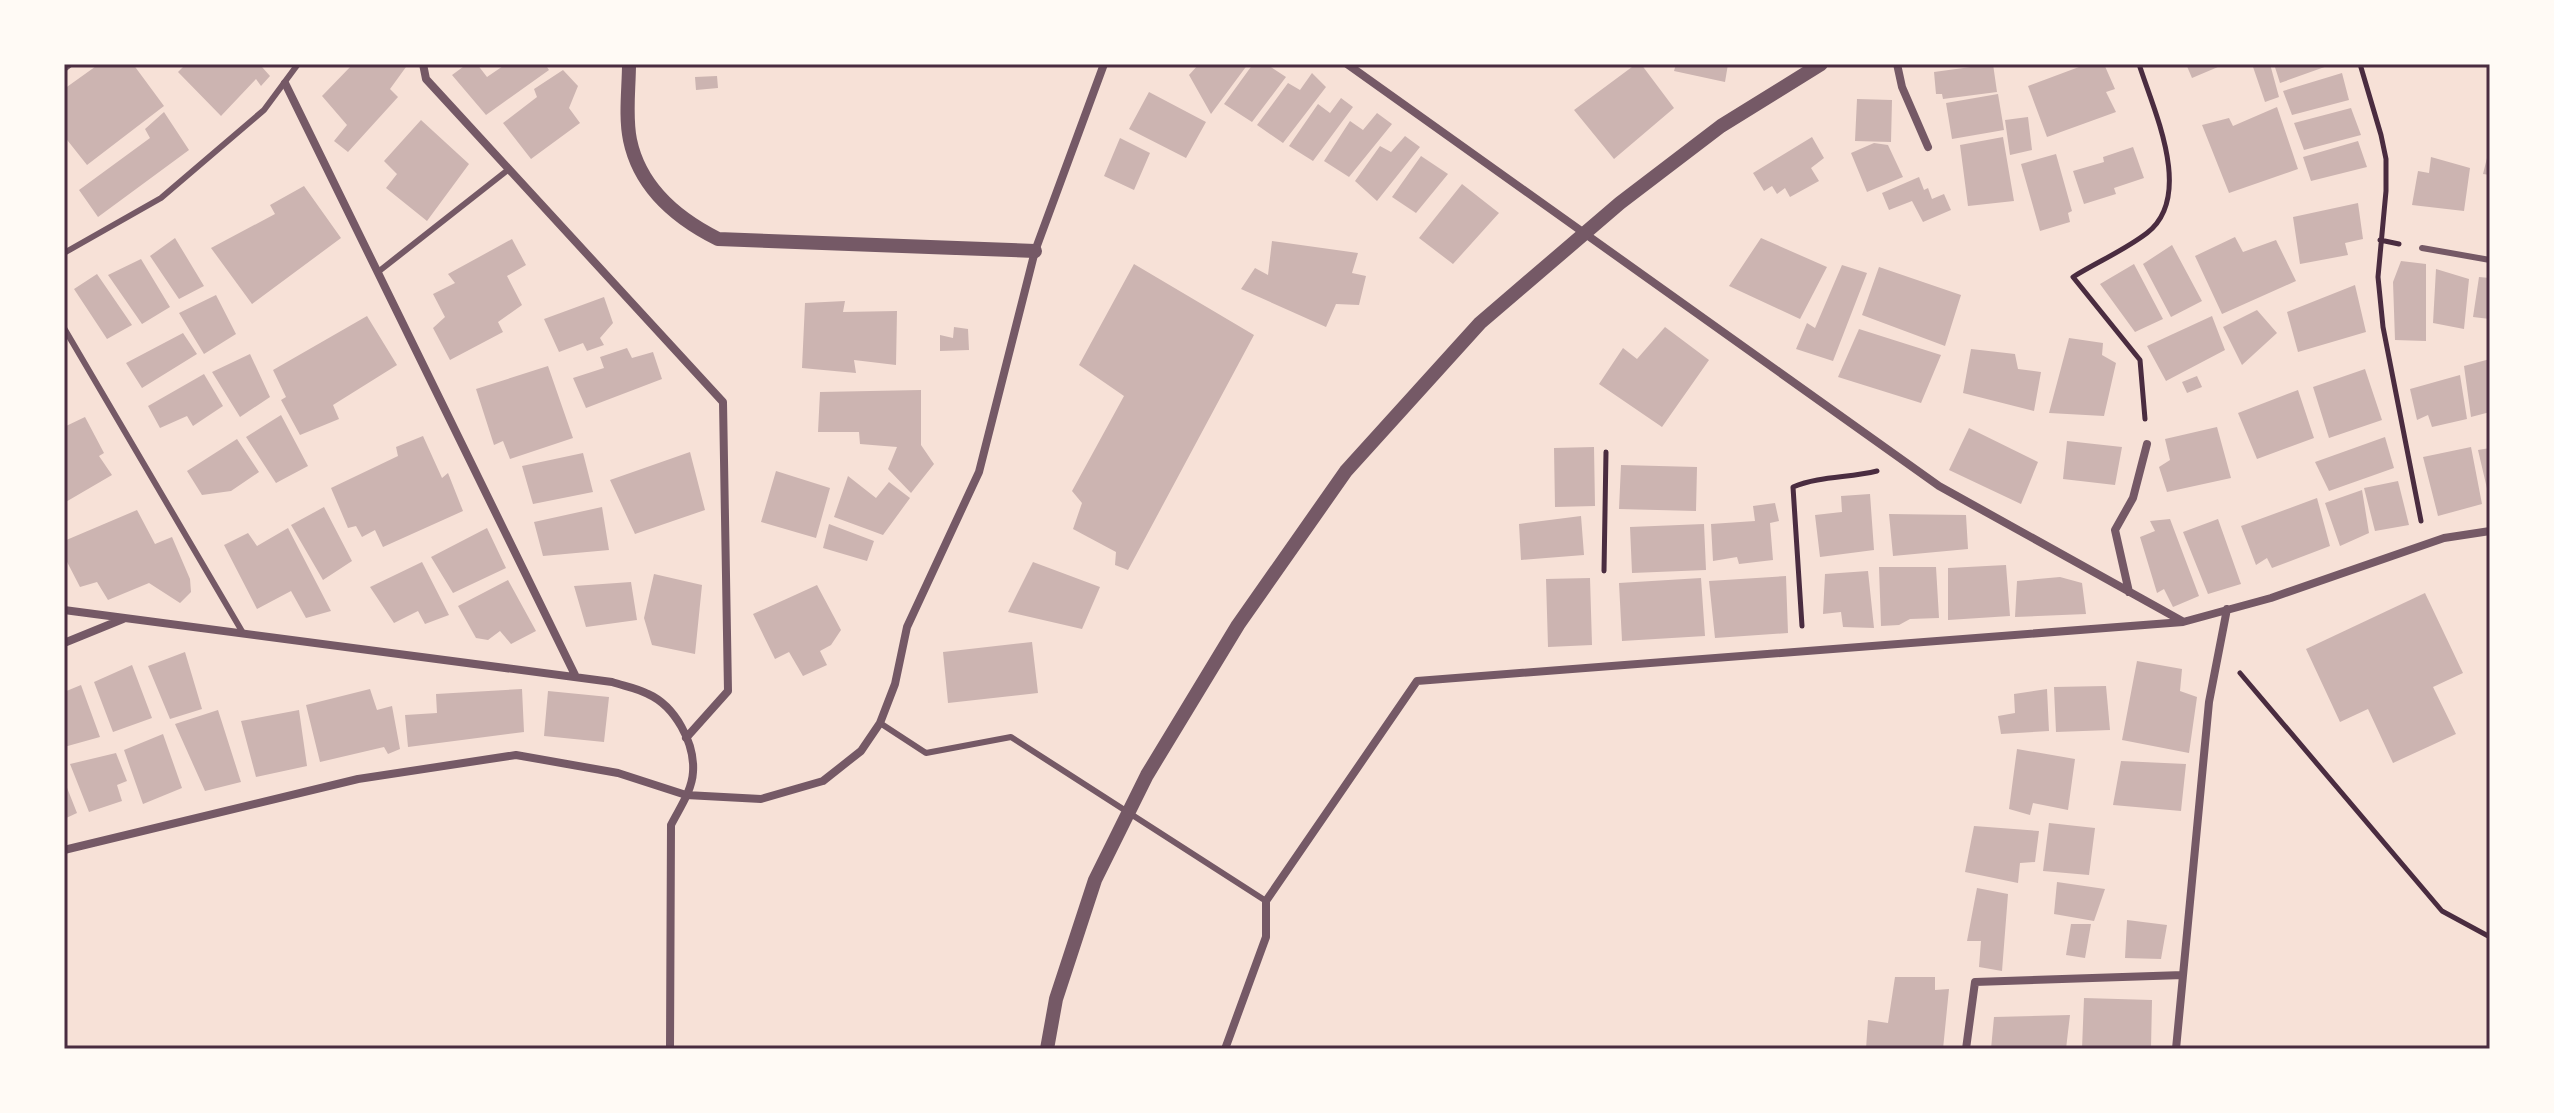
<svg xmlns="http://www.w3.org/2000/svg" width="2554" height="1113" font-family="Bitter,serif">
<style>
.building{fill:#ccb4b1}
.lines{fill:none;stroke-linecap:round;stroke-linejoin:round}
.path{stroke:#4a2c40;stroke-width:5}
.service{stroke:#755966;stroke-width:6}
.minor{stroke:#755966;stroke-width:8}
.tertiary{stroke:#755966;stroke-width:14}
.neatline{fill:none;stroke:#4a2c40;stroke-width:3}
</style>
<rect width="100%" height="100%" fill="#f7e1d7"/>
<path class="building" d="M99,64h34l31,42 -77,59 -23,-29v-47z
M186,64h78l-2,3 8,9 -9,10 -5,-7 -35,37 -43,-44z
M353,64h50l3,3 -16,22 8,8 -50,55 -14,-11 13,-16 -25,-29z
M467,64h10l10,13 19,-13h39l4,6 -63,45 -34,-40z
M1199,64h49l-37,50 -22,-39z
M1253,64h13l20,13 -34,45 -28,-18z
M1636,64h5l33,44 -60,51 -40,-49z
M1676,64h52l-3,18 -51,-11z
M1993,64l4,28 -54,7 -1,-5h-6l-2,-22z
M2087,64h17l11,25 -9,3 10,20 -69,25 -19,-51z
M2186,64h39l-33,14z
M2252,64h18l9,33 -14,5z
M2274,64h59l-53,19z
M563,70l15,16 -9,22 11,15 -49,36 -28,-36 34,-26 -3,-8z
M1312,73l14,14 -43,56 -26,-18 31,-42 12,7z
M2342,73l7,27 -57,15 -9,-24z
M717,76l1,12 -22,2 -1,-13z
M1149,92l57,30 -20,36 -57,-29z
M1998,94l6,36 -52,9 -6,-36z
M1341,98l12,9 -40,54 -24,-15 29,-42 12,9z
M1857,99l35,1 -1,42 -36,-1z
M2277,107l21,62 -69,24 -27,-68 27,-7 4,8z
M2351,108l10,27 -57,15 -10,-27z
M164,112l25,38 -91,67 -19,-27 71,-52 -5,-9z
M1377,113l15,11 -43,53 -25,-16 26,-40 13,9z
M2028,117l4,33 -22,5 -5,-35z
M421,120l48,44 -42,57 -41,-33 11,-14 -13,-13z
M1405,136l15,11 -43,54 -22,-20 25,-35 11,6z
M1812,137l12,21 -13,10 8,13 -29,16 -5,-9 -8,6 -5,-8 -8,5 -11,-18z
M2003,137l11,64 -46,5 -8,-61z
M1120,138l30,15 -16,37 -30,-14z
M2358,141l9,26 -56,14 -8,-24z
M1874,143l14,2 15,32 -36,15 -16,-39z
M2133,147l11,31 -30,10 2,6 -32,10 -11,-33 31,-9 -1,-5z
M2489,150h1v25l-7,-1z
M2056,154l16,57 -4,2 2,9 -30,9 -19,-67z
M1421,156l27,18 -32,39 -24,-16z
M2431,157l39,11 -6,43 -52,-6 6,-34 11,2z
M1919,177l5,13 4,-2 4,11 12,-5 7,16 -28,12 -11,-21 -23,9 -7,-17z
M1462,184l37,29 -46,51 -34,-26z
M304,186l37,52 -89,66 -41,-56 64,-34 -5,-9z
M2358,203l5,36 -18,4 3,12 -48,9 -7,-47z
M2235,237l8,15 33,-12 20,41 -74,33 -27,-58z
M175,238l29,48 -25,13 -29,-43z
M1761,238l66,29 -27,52 -71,-33z
M512,239l14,26 -19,11 15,29 -24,17 5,10 -53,28 -17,-32 12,-11 -12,-23 22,-11 -7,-9z
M1272,241l86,12 -6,20 14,3 -7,29 -23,-1 -10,23 -85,-38 14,-21 13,7z
M2172,245l30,56 -31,16 -28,-53z
M141,259l29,48 -28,17 -34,-49z
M2401,261l25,3v77l-31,-1 -2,-58z
M1134,264l120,71 -126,235 -13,-5 1,-13 -43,-23 9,-26 -10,-12 52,-95 -45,-31z
M2134,264l29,55 -28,13 -35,-48z
M1842,265l25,8 -34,88 -37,-12 11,-26 8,5z
M1879,267l82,28 -16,51 -83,-31z
M2436,269l33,10 -5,50 -31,-6z
M97,274l35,51 -25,14 -33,-50z
M2479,277l11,1v41l-17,-2z
M2355,285l11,47 -68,20 -11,-40z
M216,295l20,39 -32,20 -25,-41z
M604,297l9,26 -13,15 4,7 -17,6 -4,-8 -24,9 -15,-33z
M845,301l-2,11 54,-1 -1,54 -42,-5 2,13 -54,-5 3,-65z
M2257,310l20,23 -35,32 -19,-38z
M367,316l30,49 -64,40 6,14 -39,16 -19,-35 5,-3 -13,-27z
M2212,316l13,34 -59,31 -19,-35z
M954,327l14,2 1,21 -29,1v-16l13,3z
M1665,327l44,33 -47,67 -63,-43 24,-36 14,11z
M1859,329l82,26 -20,48 -83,-26z
M183,333l14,21 -55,34 -16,-25z
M2069,338l34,5 -1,12 14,8 -12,53 -55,-3z
M627,348l5,10 21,-6 9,27 -76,29 -13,-30 31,-10 -4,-11z
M1971,349l44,5 3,15 23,3 -7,39 -71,-18z
M250,354l20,43 -30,20 -28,-45z
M2490,359v53l-19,5 -7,-51z
M548,366l25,72 -63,21 -7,-18 -9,4 -18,-56z
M2365,369l17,51 -53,18 -16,-51z
M204,374l19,32 -30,20 -6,-10 -27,12 -12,-22z
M2460,375l7,44 -35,8 -4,-12 -11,5 -7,-31z
M2197,376l5,11 -15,6 -5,-11z
M921,390v55l13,19 -23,29 -23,-24 9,-22 -37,-3 -1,-12h-41l2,-40z
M2298,390l16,48 -57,21 -19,-46z
M281,415l27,51 -32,17 -30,-46z
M85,417l19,36 -5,3 13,19 -48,28v-76z
M2217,427l14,51 -64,14 -8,-25 11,-7 -5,-21z
M1969,428l69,34 -17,42 -72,-34z
M423,436l19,42 6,-5 15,38 -80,36 -8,-17 -13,7 -6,-11 -8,2 -17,-40 67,-32 -2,-9z
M2385,437l9,31 -65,23 -14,-29z
M237,439l22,33 -28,19 -29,4 -15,-24z
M2067,441l55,6 -7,38 -52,-6z
M1594,447l1,59 -40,1 -1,-59z
M2471,447l11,57 -44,12 -15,-59z
M2490,448v49h-1l-11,-47z
M690,452l15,58 -70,24 -25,-54z
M583,453l10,39 -60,12 -11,-38z
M1621,465l76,2 -1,44 -77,-2z
M776,471l54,17 -14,50 -55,-16z
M848,476l28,22 13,-16 21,16 -27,37 -49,-18z
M2398,481l11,44 -34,6 -11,-43z
M2362,490l7,43 -29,13 -15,-43z
M1870,494l4,56 -54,7 -5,-42 27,-3 -1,-16z
M2317,498l13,48 -58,22 -5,-10 -11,7 -15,-39z
M1775,503l4,18 -9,2 3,37 -34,4 -2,-7 -24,4 -2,-37 44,-3 -2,-15z
M324,507l28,54 -29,19 -32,-55z
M602,507l7,43 -66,6 -9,-34z
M137,510l18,34 17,-7 18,42 1,13 -11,11 -31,-20 -41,17 -11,-18 -17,5 -16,-31v-15z
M1889,514l77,1 2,34 -75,7z
M1581,516l3,39 -63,5 -2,-36z
M2170,519l29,77 -26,11 -9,-18 -7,4 -17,-56 15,-6 -5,-10z
M2218,519l23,65 -33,10 -25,-62z
M829,524l45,17 -7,20 -44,-13z
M1704,524l2,46 -74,3 -2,-46z
M288,528l43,83 -25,7 -15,-27 -34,18 -33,-64 24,-12 9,13z
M487,528l19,40 -53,25 -22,-36z
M422,562l27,53 -24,9 -7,-13 -24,12 -24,-36z
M1033,562l67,25 -18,42 -74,-17z
M2006,565l4,51 -62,4v-52z
M1879,567h57l3,51 -29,1 -11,6 -18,1z
M1868,571l6,57 -31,-1 -2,-15 -18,2 2,-40z
M654,574l48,11 -7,69 -43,-9 -8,-27z
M1786,576l2,57 -73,5 -6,-57z
M2060,577l22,6 4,31 -71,3 2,-36z
M1590,578l2,67 -44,2 -2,-68z
M1701,578l4,58 -83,5 -3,-58z
M508,580l28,51 -25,13 -11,-13 -12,9 -12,-2 -18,-32z
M631,582l6,38 -51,7 -12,-41z
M817,585l24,45 -10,15 -11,6 7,14 -24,11 -14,-24 -14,7 -22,-45z
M2425,593l38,80 -30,14 23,47 -63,29 -25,-54 -28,13 -34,-73z
M1032,642l6,51 -90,10 -5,-51z
M185,652l17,57 -32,10 -22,-53z
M2137,661l45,8 -2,22 17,6 -8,56 -67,-13z
M132,665l20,53 -39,14 -19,-50z
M81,685l19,52 -36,10v-55z
M2106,686l4,44 -54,2 -2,-45z
M370,689l7,21 15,-4 8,43 -12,5 -4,-7 -64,15 -14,-57z
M522,689l2,43 -116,15 -3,-32 32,-2 -1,-19z
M2047,689l2,42 -48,3 -3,-18 17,-3 -1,-19z
M548,691l61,6 -5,45 -60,-6z
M218,710l23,72 -36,9 -30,-67z
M299,710l8,56 -51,11 -15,-56z
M163,734l19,54 -39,16 -19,-54z
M2017,749l58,10 -7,51 -35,-7 -3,12 -21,-6z
M116,753l11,28 -10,4 5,16 -33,11 -19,-48z
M2121,761l65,3 -5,47 -68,-6z
M64,780l13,33 -13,6z
M2049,823l46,5 -6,47 -46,-4z
M1974,826l65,5 -4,31 -15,1 -2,20 -53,-11z
M2057,882l48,7 -11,32 -40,-7z
M1977,888l31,6 -6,77 -23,-4 2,-26h-14z
M2127,920l40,5 -6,34 -36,-1z
M2071,924h20l-6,34 -19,-3z
M1895,977h40v13l14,-1 -6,60h-77l2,-29 20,3z
M2084,998l68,2 -1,48 -69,1z
M2070,1015l-4,34h-75l3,-32z"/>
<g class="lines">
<path class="path" d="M2139,64c14,45 56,132 8,169 -22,17 -50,29 -74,44l67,83 5,59
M2360,64l21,71 5,24v32l-8,86 5,50 38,194
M2380,240l19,4
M1604,571l2,-119
M1802,626l-9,-139c27,-11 56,-9 84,-16
M2240,673l202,238 48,26"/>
<path class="service" d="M2422,248l68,12
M64,253l97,-55 103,-88 34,-46
M378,272l131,-103
M64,328l179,305
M880,723l46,30 85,-16 255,164"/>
<path class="minor" d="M423,64l3,15 297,323 5,289 -42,47
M1347,64l592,422 243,135
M1897,64l5,23 26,60
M64,68l5,-4
M285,83l291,594
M2129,592l-14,-62 18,-32 14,-54
M64,610l548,72c12,4 25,6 36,12 27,12 47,49 45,78 -1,19 -14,37 -22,53l-1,224
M64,643l59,-24
M64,850l294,-71 158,-24 102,18 68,22 75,4 62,-18 38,-30 19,-28 15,-39 12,-57 72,-155 56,-221 69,-187
M1225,1049l41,-112v-36l151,-220 766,-59 88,-24 173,-60 46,-7
M1966,1049l9,-67 208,-7
M2176,1049l33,-347 18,-93"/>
<path class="tertiary" d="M629,64c0,24 -4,52 1,76 10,48 46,78 88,99l317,12
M1047,1049l9,-50 39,-119 52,-105 91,-150 108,-154 134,-148 140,-120 101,-77 100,-62"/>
</g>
<rect width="2554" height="1113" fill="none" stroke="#fffaf5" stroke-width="132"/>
<rect x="66" y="66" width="2422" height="981" class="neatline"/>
</svg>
